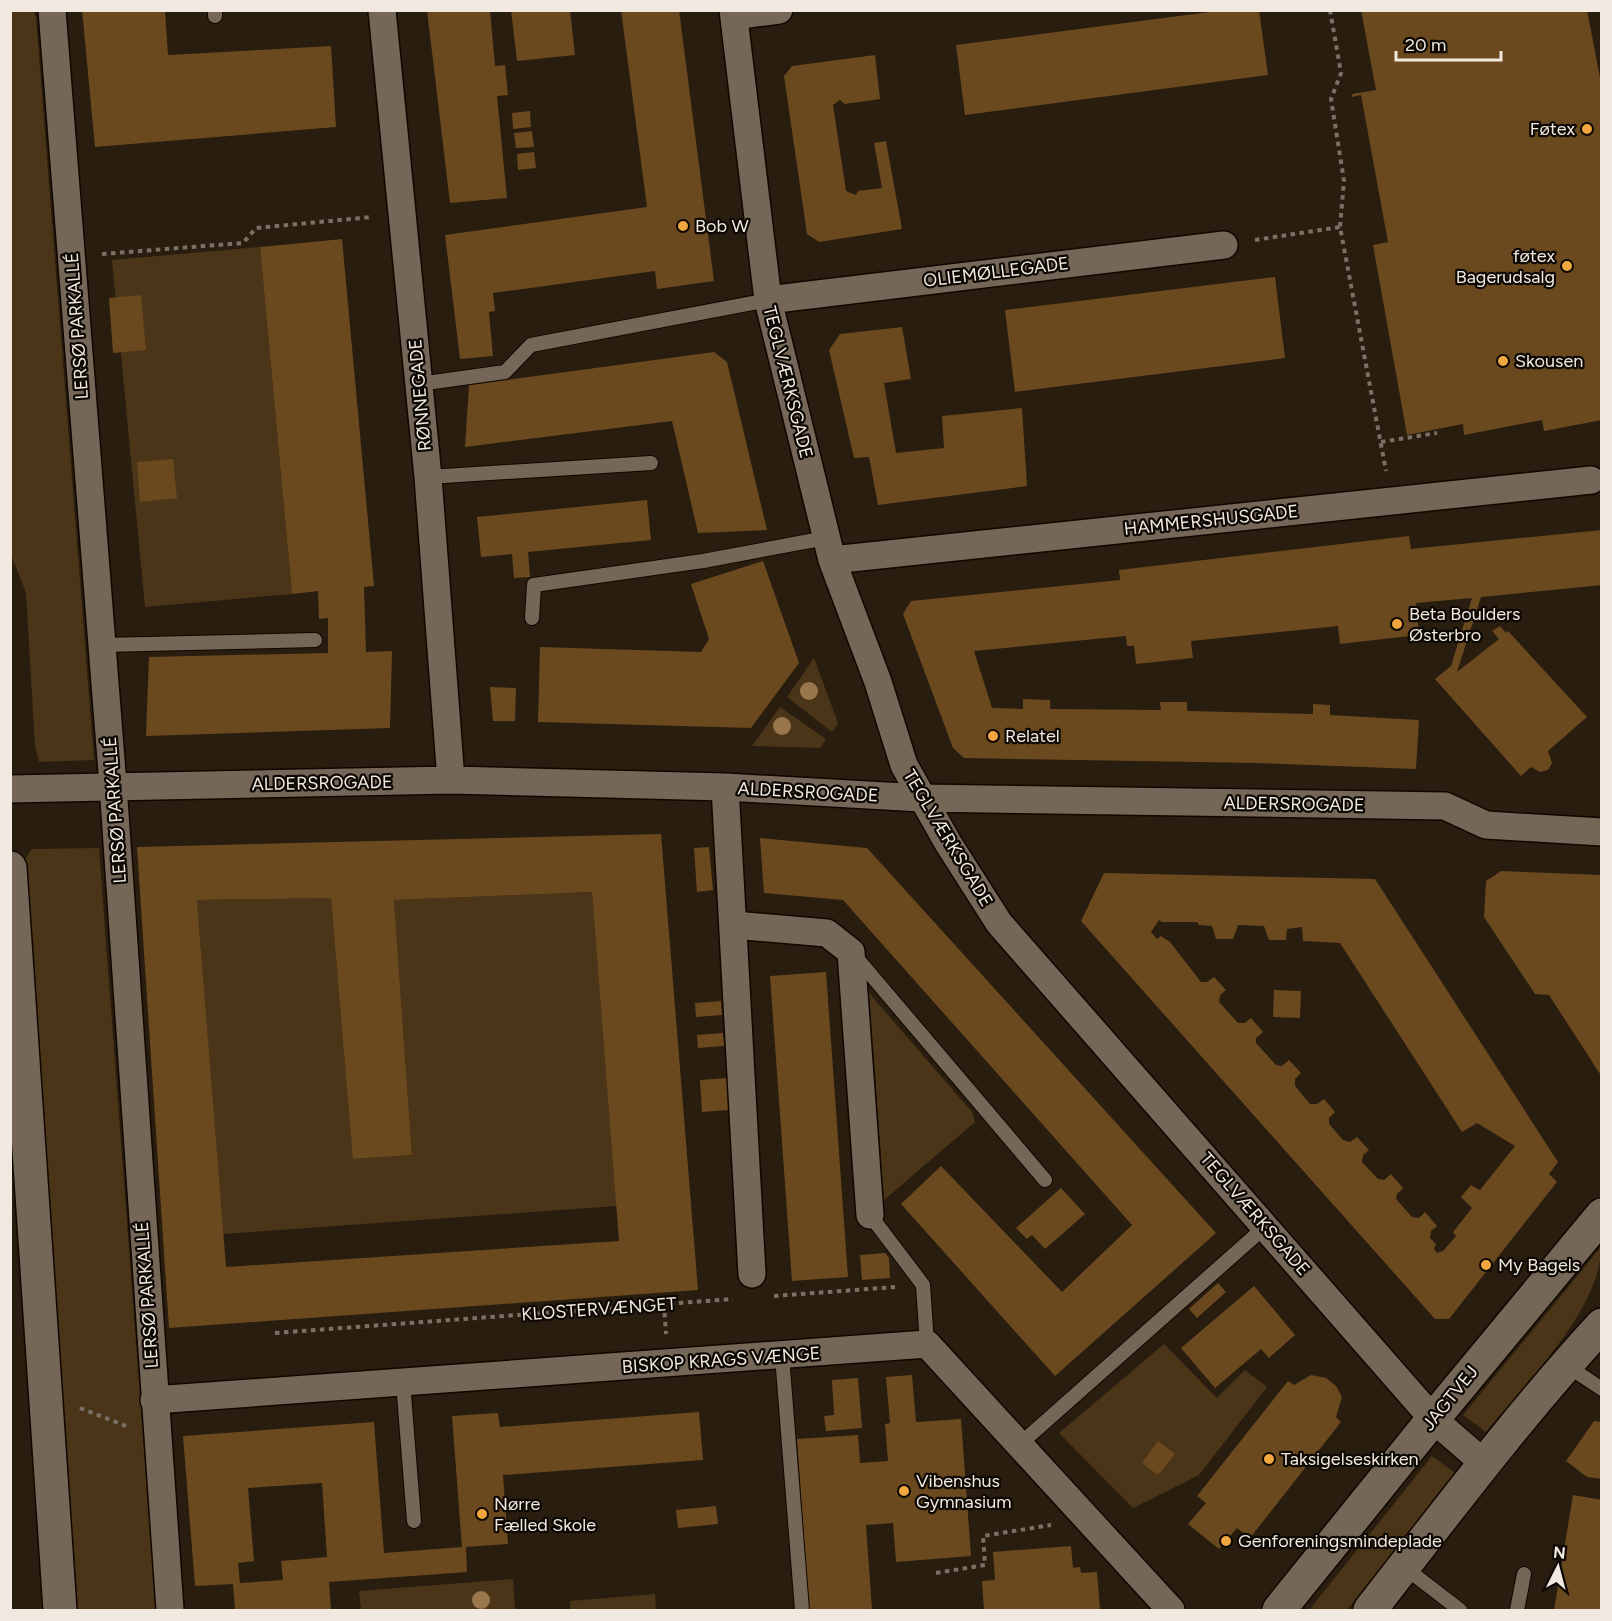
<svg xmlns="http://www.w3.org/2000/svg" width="1612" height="1621" font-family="Figtree,sans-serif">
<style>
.green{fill:#4b3519}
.building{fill:#6b491e;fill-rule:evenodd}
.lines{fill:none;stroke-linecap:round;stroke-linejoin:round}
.service-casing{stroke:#100700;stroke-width:16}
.minor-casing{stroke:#100700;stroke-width:30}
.tertiary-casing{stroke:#100700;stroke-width:36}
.path{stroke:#7a7064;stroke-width:4;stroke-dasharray:4.5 4.5;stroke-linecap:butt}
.service{stroke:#756757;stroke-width:14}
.minor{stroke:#756757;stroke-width:27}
.tertiary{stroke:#756757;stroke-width:33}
.tree{fill:#99764b}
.poi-dot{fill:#f1a63f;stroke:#0d0804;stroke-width:2}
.labels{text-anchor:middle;stroke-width:4.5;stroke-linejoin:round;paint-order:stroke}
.poi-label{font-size:18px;fill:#f1e9e0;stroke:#0d0804;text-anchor:start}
.street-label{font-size:18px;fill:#f1e9e0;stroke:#0d0804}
</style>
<rect width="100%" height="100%" fill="#281d0f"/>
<path class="green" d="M33,10l3,7 58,743 -55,2 -4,-17 -9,-152 -16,-41v-541z
M260,247l32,347 -147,13 -33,-347z
M814,658l24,65 -6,9 -45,-35z
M780,707l46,32 -6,9 -68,-2z
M99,848l57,762h-78l-53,-751 7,-10z
M592,892l25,314 -394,28 -26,-334 134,-2 23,261 58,-4 -18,-255z
M869,993l103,119 3,10 -91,78z
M1601,1247c1,61 -77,138 -115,185l-23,-17z
M1164,1344l53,54 28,-28 22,17 -68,88 -66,33 -74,-75z
M1432,1456l23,17 -108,137h-38z
M513,1579l2,31h-154l-2,-19z
M655,1594l1,16h-86v-9z"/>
<path class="building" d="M82,10h83l3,45 163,-9 5,81 -241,20z
M427,10h63l5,56 10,-1 3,30 -11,1 10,102 -57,5z
M511,10h59l5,45 -58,6z
M621,10h58l35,271 -57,8 -2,-18 -162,22 2,18 -6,1 4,44 -33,3 -15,-124 202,-28z
M1225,10h34l9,65 -303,40 -9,-70z
M1361,10h226l15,78v332l-58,11 -2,-11 -78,15 -1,-11 -56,11 -34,-190 15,-3 -27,-147 -9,2v-3l24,-4z
M875,55l5,44 -35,5 -5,-4 -7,5 13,86 10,4 2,-4 24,-3 -8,-45 12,-2 16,88 -83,13 -12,-8 -23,-158 8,-10z
M530,111l1,16 -18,2 -1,-16z
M532,131l2,16 -18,1 -2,-15z
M534,152l2,16 -18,2 -1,-16z
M342,239l32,347 -10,1 2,65 26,-1 -2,77 -244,8 3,-79 179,-4v-35l-9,1 -1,-28 -26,3 -32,-347z
M1275,277l10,81 -270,34 -10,-82z
M141,295l5,55 -33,3 -4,-55z
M902,327l9,52 -27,4 12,70 48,-5 -2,-32 80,-8 5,78 -149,19 -9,-48 -15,1 -25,-108 11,-16z
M714,352l13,10 40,168 -69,3 -26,-112 -207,26 4,-62z
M173,459l4,39 -37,4 -3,-40z
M647,500l4,40 -123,12 2,25 -16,1 -2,-24 -31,3 -4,-40z
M1602,530v55l-121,12 -24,75 42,-33 -7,-8 8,-5 6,7 2,-2 79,86 -39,34 4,12 -4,7 -8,2 -9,-5 -10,9 -86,-97 16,-13 21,-68 -56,5 3,32 -79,9 -2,-18 -147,15 2,17 -57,6 -2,-18h-7l-1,-10 -152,15 18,57 31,1v-10l27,1v9l111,1 -1,-8h27v9l126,3v-10l17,1v10l89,5 -3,49 -160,-6 -292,-5 -11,-10 -50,-134 8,-13 209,-21 -1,-10 290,-34 2,13z
M763,561l36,102 -48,65 -213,-6 2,-75 161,5 8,-13 -18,-55z
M490,687l26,1 -1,33h-22z
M661,834l37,456 -529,38 -32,-481zM592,892l27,349 -393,26 -29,-367 134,-2 22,261 59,-4 -18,-255z
M760,838l107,10 349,385 -161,143 -154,-172 40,-38 121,126 70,-67 -289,-325 -79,-7z
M709,847l4,43 -16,2 -3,-44z
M1501,871l101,4v202l-53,-82 -14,-1 -51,-77 2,-36z
M1104,873l271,6 183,283 -9,12 8,8 -108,137h-14l-354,-398zM1159,920l3,2h35l2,3 13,1 4,13h17l5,-14 26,1 5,14h17l1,-11 15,-2 1,14 37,2 122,189 15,-9 38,23 -35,44 -9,-5 -10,12 11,11 -19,24 3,4 -13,15 -6,2 -3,-4 2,-5 -6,-6 1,-7 6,-5 -12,-14 -6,6 -7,-1 -16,-18 1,-5 6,-6 -12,-14 -7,6 -6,-1 -16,-17 1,-7 6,-5 -12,-13 -7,5 -7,-2 -14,-16v-6l6,-6 -11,-13 -7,5h-7l-15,-18v-7l6,-6 -12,-13 -7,6 -6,-1 -20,-22v-5l7,-6 -12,-14 -6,5h-7l-19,-21 1,-7 6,-5 -12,-13 -7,5h-6l-31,-40 -9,-6 -4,3 -6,-7z
M826,972l22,305 -56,4 -22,-305z
M1274,990l27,1 -1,27 -27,-1z
M721,1001l1,14 -26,2 -1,-14z
M723,1033l1,13 -26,2 -1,-13z
M727,1078l2,32 -27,2 -2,-32z
M1061,1188l24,26 -40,35 -13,-14 -5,4 -11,-11z
M885,1253l4,5 1,20 -28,2 -2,-25z
M1218,1283l8,9 -29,26 -8,-9z
M1254,1286l41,49 -26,23 -8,-9 -46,39 -34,-40z
M912,1375l4,47 45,-3 10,137 -75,6 -3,-39 -27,2 6,85h-63l-12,-171 61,-4 2,28 28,-2 -3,-37 5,-1 -4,-46z
M1311,1375l15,3 10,8 6,11 -6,20 5,5 -91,116 -13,-10 -18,21 -31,-25 18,-21 -9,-7 91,-115 6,4z
M858,1378l4,50 -36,3 -2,-15 10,-1 -2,-35z
M699,1412l4,48 -200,15 5,69 -42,3 1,25 -138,10 2,28h-96l-2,-26 -38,2 -12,-150 191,-14 10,131 78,-6 -10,-131 46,-3 2,14zM322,1483l5,74 -46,4 2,19 -43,3 -2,-20 16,-2 -6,-73z
M1594,1421l8,1v57l-15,-2 -21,-16z
M1158,1441l17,13 -17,21 -16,-12z
M1573,1495l29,5v110h-48z
M716,1506l2,18 -40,4 -2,-18z
M1071,1546l2,22 7,-1 1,6 16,-1 3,38h-116l-2,-29 13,-1 -2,-28z"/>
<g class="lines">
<defs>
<path id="service" d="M215,10v6
M419,384l86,-12 26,-27 237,-45
M428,477l223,-14
M532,618l2,-33 169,-24 123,-23
M102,645l213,-5
M855,956l190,224
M870,1215l53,70 4,59
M782,1356l20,254
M1566,1365l36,24
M403,1382l11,139
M1019,1445l247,-219
M1404,1567l56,43
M1517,1610l7,-36"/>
<path id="minor" d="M52,10l61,775 57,825
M382,10l46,467 23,303
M733,10l35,290 64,260 46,122 26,83 44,78 51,80 434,496 52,45
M734,16l45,-6
M768,300l456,-55
M832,560l759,-80
M725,787l27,487
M10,789l441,-9 274,7 196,11 524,8 41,19 116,7
M734,925l93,8 24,19 19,263
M154,1400l773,-56 244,266"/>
<path id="tertiary" d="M10,868l50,742
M1279,1610l154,-191 169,-204
M1370,1610c75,-96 149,-195 232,-285"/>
</defs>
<use href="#service" class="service-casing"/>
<use href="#minor" class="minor-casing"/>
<use href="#tertiary" class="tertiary-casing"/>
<path class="path" d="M1330,10l11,63 -10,26 13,82 -4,46 46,244
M1255,240l85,-13
M102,254l141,-11 13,-15 116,-11
M1381,442l56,-9
M774,1296l121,-9
M664,1304l2,30
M275,1333l458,-34
M80,1408l46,18
M936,1573l49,-8 -2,-29 68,-11"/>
<use href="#service" class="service"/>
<use href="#minor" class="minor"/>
<use href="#tertiary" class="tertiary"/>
</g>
<g class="tree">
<circle cx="809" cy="691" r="9"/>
<circle cx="782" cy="726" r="9"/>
<circle cx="481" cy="1600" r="9"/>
</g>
<g class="poi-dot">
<circle cx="1587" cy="129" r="6"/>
<circle cx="683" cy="226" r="6"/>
<circle cx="1567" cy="266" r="6"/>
<circle cx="1503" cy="361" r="6"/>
<circle cx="1397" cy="624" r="6"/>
<circle cx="993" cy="736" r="6"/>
<circle cx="1486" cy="1265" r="6"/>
<circle cx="1269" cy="1459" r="6"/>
<circle cx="904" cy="1491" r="6"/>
<circle cx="482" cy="1514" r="6"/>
<circle cx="1226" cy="1541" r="6"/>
</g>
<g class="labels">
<g class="poi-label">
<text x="1575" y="135" text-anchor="end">Føtex</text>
<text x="695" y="232">Bob W</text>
<text x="1555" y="262" text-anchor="end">føtex<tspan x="1555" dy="21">Bagerudsalg</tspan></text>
<text x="1515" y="367">Skousen</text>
<text x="1409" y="620">Beta Boulders<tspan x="1409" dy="21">Østerbro</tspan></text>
<text x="1005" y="742">Relatel</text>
<text x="1498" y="1271">My Bagels</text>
<text x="1281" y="1465">Taksigelseskirken</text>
<text x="916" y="1487">Vibenshus<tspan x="916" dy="21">Gymnasium</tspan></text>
<text x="494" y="1510">Nørre<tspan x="494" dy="21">Fælled Skole</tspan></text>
<text x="1238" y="1547">Genforeningsmindeplade</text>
</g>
<g class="street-label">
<text transform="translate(996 272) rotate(-7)" y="6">OLIEMØLLEGADE</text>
<text transform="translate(77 326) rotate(-94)" y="6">LERSØ PARKALLÉ</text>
<text transform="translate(788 382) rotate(76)" y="6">TEGLVÆRKSGADE</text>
<text transform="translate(420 395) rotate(-95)" y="6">RØNNEGADE</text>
<text transform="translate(1211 520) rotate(-6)" y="6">HAMMERSHUSGADE</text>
<text transform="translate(322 783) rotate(-1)" y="6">ALDERSROGADE</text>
<text transform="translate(808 792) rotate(3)" y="6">ALDERSROGADE</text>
<text transform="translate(1294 804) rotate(1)" y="6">ALDERSROGADE</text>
<text transform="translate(115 810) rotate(-94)" y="6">LERSØ PARKALLÉ</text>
<text transform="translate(948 838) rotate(59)" y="6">TEGLVÆRKSGADE</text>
<text transform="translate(1255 1214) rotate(49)" y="6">TEGLVÆRKSGADE</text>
<text transform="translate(147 1295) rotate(-94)" y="6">LERSØ PARKALLÉ</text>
<text transform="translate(599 1309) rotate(-4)" y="6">KLOSTERVÆNGET</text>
<text transform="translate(721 1360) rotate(-4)" y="6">BISKOP KRAGS VÆNGE</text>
<text transform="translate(1450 1398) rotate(-51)" y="6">JAGTVEJ</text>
</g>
</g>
<rect width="1612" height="1621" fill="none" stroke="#f1e9e0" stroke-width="24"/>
<g transform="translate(1558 1567) rotate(6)" stroke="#0d0804" stroke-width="4.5" paint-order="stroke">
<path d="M0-4.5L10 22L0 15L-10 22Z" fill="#f1e9e0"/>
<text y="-9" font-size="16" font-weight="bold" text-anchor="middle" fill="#f1e9e0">N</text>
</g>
<path d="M1396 51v9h105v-9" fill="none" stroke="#f1e9e0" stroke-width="3"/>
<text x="1405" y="51" font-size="18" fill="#f1e9e0" stroke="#0d0804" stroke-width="4.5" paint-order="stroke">20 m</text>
</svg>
